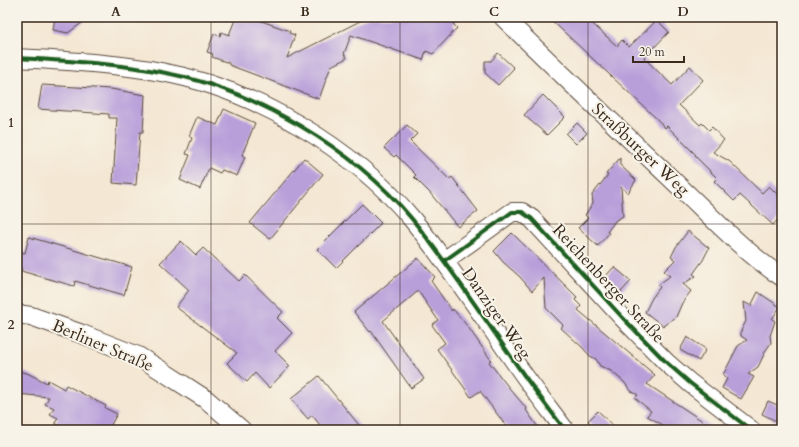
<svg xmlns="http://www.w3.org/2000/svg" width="799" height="447" font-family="Cardo,serif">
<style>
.building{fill:#b89fda}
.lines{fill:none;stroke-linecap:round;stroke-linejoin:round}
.street-casing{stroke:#574639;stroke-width:20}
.street{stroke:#fff;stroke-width:18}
.cycleway-casing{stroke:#f7f3e8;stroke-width:6}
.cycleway{stroke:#1b5e20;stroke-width:4}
.grid{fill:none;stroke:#3b2a1e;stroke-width:1;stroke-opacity:0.55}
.labels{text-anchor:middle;stroke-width:4;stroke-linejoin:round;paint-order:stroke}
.street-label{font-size:17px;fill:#3b2a1e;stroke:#f7f3e8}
.neatline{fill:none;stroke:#3b2a1e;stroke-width:1.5}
.grid-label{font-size:13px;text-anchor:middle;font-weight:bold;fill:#3b2a1e}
</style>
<rect width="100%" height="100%" fill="#f7f3e8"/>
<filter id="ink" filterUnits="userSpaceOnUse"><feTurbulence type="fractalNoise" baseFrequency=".025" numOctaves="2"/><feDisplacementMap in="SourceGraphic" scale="8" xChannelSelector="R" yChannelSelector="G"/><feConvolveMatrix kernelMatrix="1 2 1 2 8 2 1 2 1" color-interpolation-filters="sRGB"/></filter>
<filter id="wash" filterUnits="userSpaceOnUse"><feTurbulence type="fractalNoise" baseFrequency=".012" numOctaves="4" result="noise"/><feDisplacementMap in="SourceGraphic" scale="16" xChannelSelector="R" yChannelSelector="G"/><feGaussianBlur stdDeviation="0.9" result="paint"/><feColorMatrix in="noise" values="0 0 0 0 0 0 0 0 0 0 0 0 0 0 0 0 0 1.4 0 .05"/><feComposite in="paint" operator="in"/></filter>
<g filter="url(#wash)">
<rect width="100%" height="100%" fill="#f4e7d3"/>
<g id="blocks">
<path class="building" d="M55,17h35l-22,16 -15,-3z
M236,17h14l40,14 -1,2 6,2 -8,23 81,-41h91l-6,7 4,4 -24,26 -7,-3 -3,9 -72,-25 -7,19 3,4 -16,8 -12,33 -90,-34v-2l-17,-6 1,-3 -6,-2 7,-18 6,2 1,-4 8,3z
M548,17h37l32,29 5,-6 7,7 28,-27 12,12 -25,26 28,27 18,-19 13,14 -24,25 21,20 2,-2 7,7 3,-3 12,13 -11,12 16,9 33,32 7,-7 13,13v16l-9,10 -33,-30 -6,6 -20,-20 3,-3 -22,-22 1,-1 -29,-29 -2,2 -9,-10z
M498,53l16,15 -16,17 -13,-12v-12h6z
M42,85l69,4 34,6 -2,37h-3l-4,53 -23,-2 4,-65h-8v-4l-71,-5z
M543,95l22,22 -18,18 -23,-20z
M224,109l31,14 -13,32 3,2 -8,19 -15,-6 -2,3 -11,-5 -9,21 -20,-9 10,-25 -4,-1 6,-16 -3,-2 8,-19 20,8z
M577,123l10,10 -11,11 -10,-10z
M407,125l10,9 -7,7 39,38 3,-2 26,34 -20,16 -28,-34 -16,-16 2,-2 -20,-20 -2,2 -10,-9z
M304,158l19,16 -53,65 -20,-16z
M620,158v7l16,15 -8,13 -7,-6 2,29 -8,5 -8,11 2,1 -11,13 -20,-18 10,-10 -3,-3 8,-12 -1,-8 16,-20 -2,-1z
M362,204l19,19 -45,45 -19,-19z
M688,231l21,17 -6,12 -10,14 3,2 -13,8 8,7 -9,12 -6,14 -13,9 -18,-14 7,-14 8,-11 -2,-2 12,-9 -6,-5 11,-11 -4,-3 5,-10z
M512,233l65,64 -2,3 6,6 -3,4 77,65 -8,9 69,46h-58l5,-5 -16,-9 4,-5 -16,-13 3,-3 -7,-4 -7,-9 -13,-11 -11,-5 -4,-7 -6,-3 -8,-9 -21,-19 2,-3 -17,-17 -2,-30 -12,13 -12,-14 -17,-15 -9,-11z
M29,237l103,30 -8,28 -49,-14 -1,5 -53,-15 1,-2 -5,-2v-16l8,2z
M181,241l15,14 7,-7 36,33 6,-6 38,37 -6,6 15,15 -17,18 15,15 -21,22 -14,-15 -8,9 -20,-19 10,-10 -61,-46 13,-17 -29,-27z
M418,258l17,19 -4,4 21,30 1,-2 15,18 23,33 -2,2 21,27 17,20 -1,1 14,20h-31l-29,-39 -9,6 -34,-48 8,-6 -13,-18 6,-5 -20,-29 -35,30 41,58 -13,9 -40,-57 -1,1 -16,-20z
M614,267l17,14 -10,11 -17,-14z
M758,292l22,15 -8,12 3,2 -5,15 1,7 -5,7 -8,17 -10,7 6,3 -13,22 -19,-11 5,-9 -4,-4 15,-29 9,-6 -6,-4v-5l5,-10 -2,-19 7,4z
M687,337l19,12 -7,12 -19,-11z
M17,371l10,2 20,10 1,-3 16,9 2,-4 40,21 -1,2 12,6 -9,16h-41l-12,-7 3,-5 -8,-4 4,-6 -9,-4 4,-7 -32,-3z
M319,376l44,54h-39l-12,-15 -4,4 -17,-20z
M768,401l14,6v17l-20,-10z
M598,411l11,10 8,9h-20l-9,-9z"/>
</g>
</g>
<g filter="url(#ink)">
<use href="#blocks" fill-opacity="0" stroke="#574639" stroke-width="1"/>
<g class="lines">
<defs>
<path id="street" d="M503,17c59,58 119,115 179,172 32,30 63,64 100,88
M17,58c48,3 96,5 144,14 91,16 192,76 251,147 39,48 73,101 109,152 14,20 29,39 44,59
M444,261l68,-49h10l10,7 90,98 44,45 24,21 61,47
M17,314l14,2 51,18 56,22 21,13 48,31 35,30"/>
</defs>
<use href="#street" class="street-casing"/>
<use href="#street" class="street"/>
<defs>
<path id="cycleway" d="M17,58c48,3 96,5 144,14 91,16 192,76 251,147 39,48 73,101 109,152 14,20 29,39 44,59
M444,261l68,-49h10l10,7 90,98 44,45 24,21 61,47"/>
</defs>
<use href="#cycleway" class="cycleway-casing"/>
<use href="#cycleway" class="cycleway"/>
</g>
</g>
<path class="grid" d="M211,17v413M400,17v413M588,17v413M17,224h765"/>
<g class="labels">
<g class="street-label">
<text transform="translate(641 149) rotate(43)" y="6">Straßburger Weg</text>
<text transform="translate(609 283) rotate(47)" y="6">Reichenberger Straße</text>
<text transform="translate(497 313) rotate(55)" y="6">Danziger Weg</text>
<text transform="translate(103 345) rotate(23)" y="6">Berliner Straße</text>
</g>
</g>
<rect width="799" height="447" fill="none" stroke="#f7f3e8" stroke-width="44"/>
<path d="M633 56v6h51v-6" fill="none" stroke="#3b2a1e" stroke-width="2"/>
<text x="639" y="56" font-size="12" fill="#3b2a1e" stroke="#f7f3e8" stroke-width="3" paint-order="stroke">20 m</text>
<rect x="22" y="22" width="755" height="403" class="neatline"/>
<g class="grid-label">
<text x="116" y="16">A</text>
<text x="305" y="16">B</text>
<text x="494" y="16">C</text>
<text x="683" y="16">D</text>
<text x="11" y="127">1</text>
<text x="11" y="329">2</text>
</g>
</svg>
